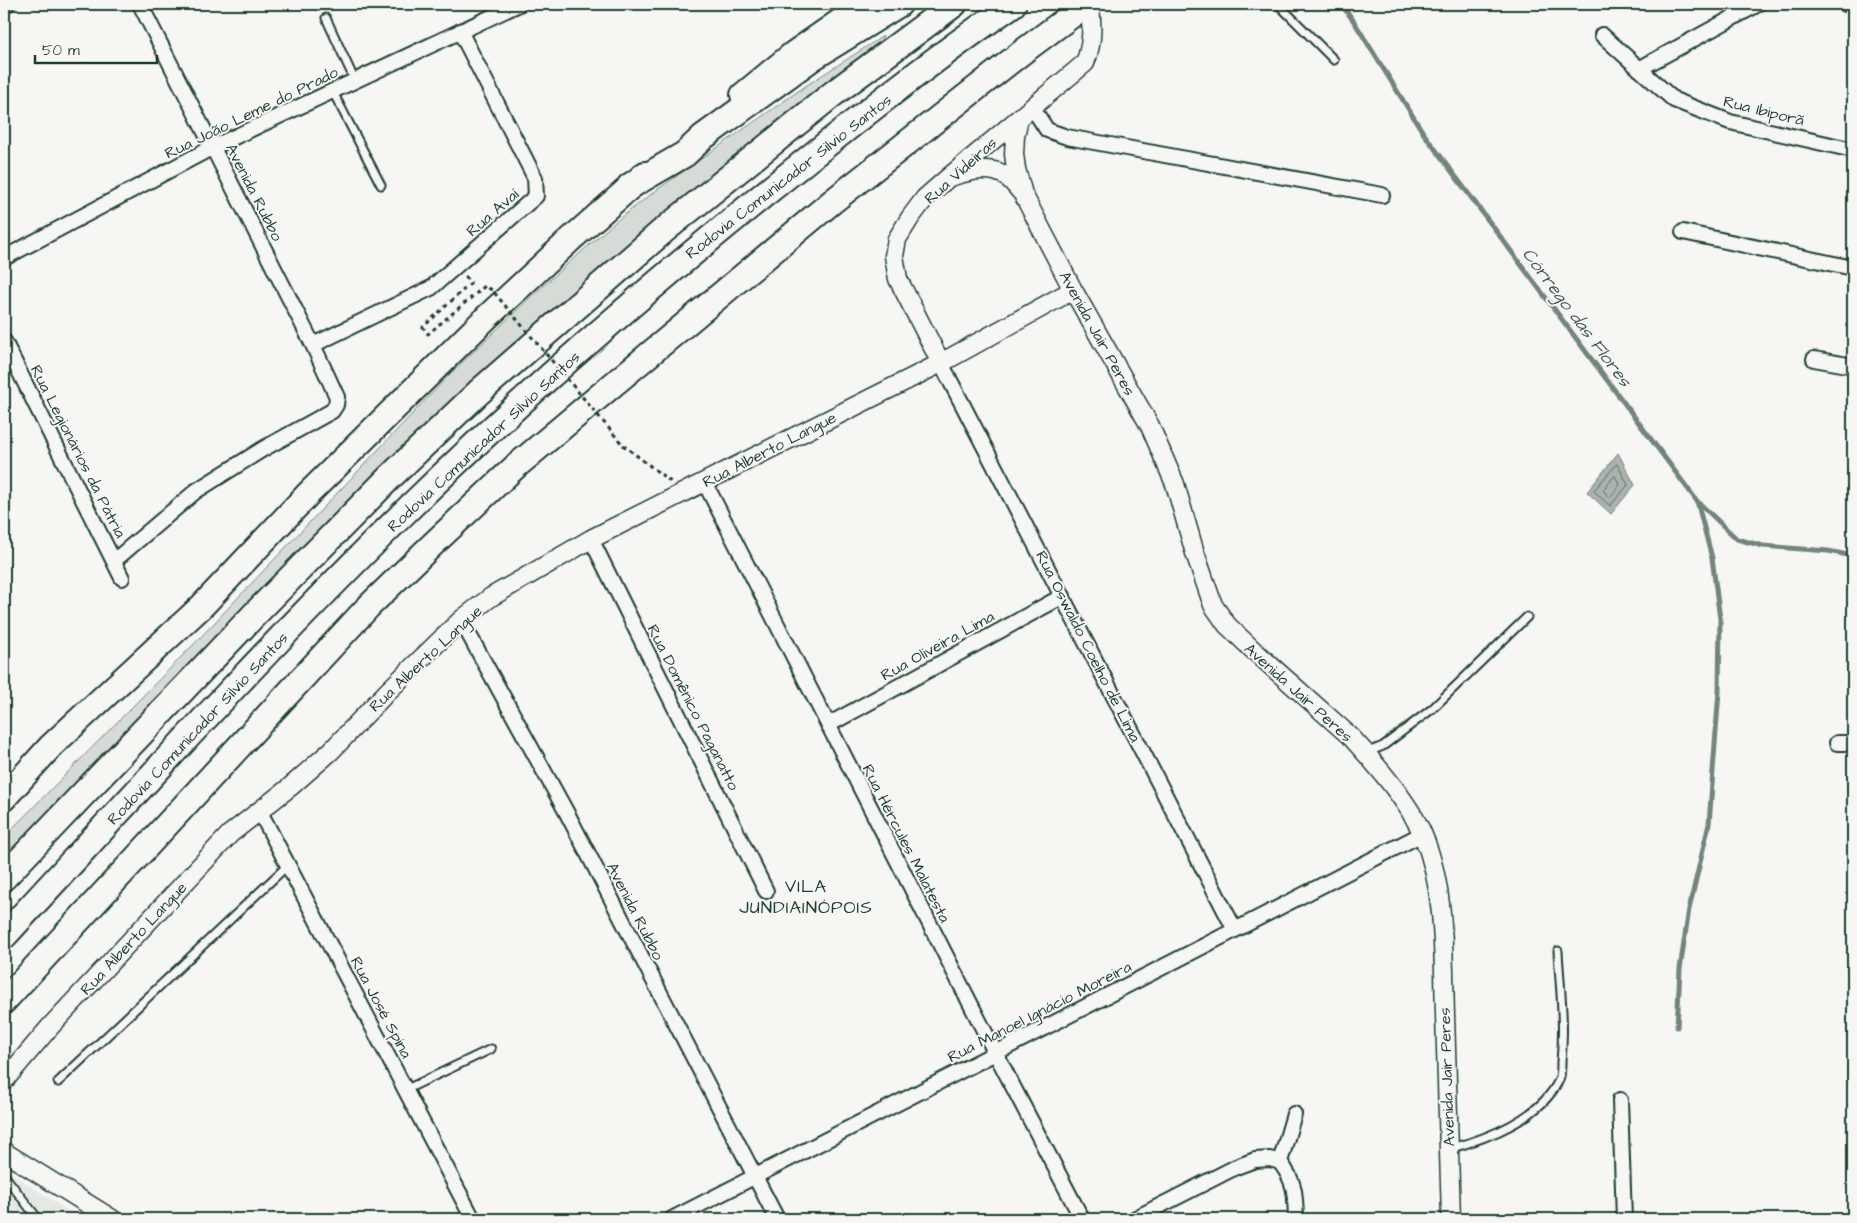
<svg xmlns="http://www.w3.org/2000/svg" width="1857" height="1223" font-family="'Architects Daughter',sans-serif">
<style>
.built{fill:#e6e8e4}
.green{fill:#d6dbd6;stroke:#7a8c85}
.water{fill:#aab3ae;stroke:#72847d}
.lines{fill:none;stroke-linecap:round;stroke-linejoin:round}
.shore{stroke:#576c65;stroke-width:1}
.stream{stroke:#72847d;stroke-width:5}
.service-casing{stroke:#1f3d34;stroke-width:11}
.minor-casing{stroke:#1f3d34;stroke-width:18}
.tertiary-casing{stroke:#1f3d34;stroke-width:21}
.trunk-casing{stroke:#1f3d34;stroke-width:28}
.motorway-casing{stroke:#1f3d34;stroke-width:29}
.path{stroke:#1f3d34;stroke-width:3;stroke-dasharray:4 4;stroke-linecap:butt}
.service{stroke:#f6f6f2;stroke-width:7}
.minor{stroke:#f6f6f2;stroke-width:14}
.tertiary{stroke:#f6f6f2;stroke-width:18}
.trunk{stroke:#f6f6f2;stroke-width:24}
.motorway{stroke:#f6f6f2;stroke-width:25}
.path-bridge{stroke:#1f3d34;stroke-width:3;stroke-dasharray:4 4;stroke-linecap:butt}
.labels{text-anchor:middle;stroke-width:4;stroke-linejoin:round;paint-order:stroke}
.street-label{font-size:16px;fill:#1f3d34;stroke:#f6f6f2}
.water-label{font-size:18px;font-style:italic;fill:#425a52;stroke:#f6f6f2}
.neighbourhood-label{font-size:18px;letter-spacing:1px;fill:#1f3d34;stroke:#f6f6f2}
</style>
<rect width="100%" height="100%" fill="#f6f6f2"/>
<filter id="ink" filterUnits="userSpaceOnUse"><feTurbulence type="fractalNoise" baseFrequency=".02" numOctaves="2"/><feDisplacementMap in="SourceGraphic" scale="10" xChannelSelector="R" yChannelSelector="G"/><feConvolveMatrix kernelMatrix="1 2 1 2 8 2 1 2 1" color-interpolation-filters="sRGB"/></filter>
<g filter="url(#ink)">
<path class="built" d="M4,1169l77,50h-77z"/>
<path class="green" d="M883,36l-8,14 -98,73 -143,119 -630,628v-33l194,-197 252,-266 85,-81 80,-71 43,-33 149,-104z"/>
<path class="water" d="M1618,453l17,32 -24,29 -24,-22z"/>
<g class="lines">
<path class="shore" d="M1617,464l11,21 -18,21 -16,-15z
M1615,476l5,9 -9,11 -2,1 -6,-7z"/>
<path class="stream" d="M1341,4l12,16 71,114 273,367 40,38 26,7 65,5 25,5
M1677,1027l3,-58 9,-60 20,-85 10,-133 1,-72 -8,-61 -15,-57"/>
<defs>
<path id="service" d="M1278,4l56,56
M326,18l29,63
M333,92l48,93
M1366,753l17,-7 49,-37 95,-92
M58,1082l230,-217
M405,1090l86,-41
M1449,1149c39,-11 91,-30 110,-69 2,-5 2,-13 2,-19 4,-36 -1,-74 -3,-110
M4,1175l34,44"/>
<path id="minor" d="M1846,4l7,1
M4,5l3,-1
M1602,35l72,65 56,22 123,28
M1639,69l119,-65
M1032,107l15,23 20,7 315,58
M1683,232l170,36
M4,258l209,-111 306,-143
M4,341l118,237
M313,345l118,-57 105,-92 -1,-18 -75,-147
M1814,359l39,7
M941,363l294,567
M704,481l291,571 87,167
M591,539l175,352
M115,560l81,-69 67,-42 69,-38 4,-6 1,-8 -24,-52 -173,-341
M461,620l107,195 209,404
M828,725l235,-129
M1837,743h16
M259,810l214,409
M1620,1100l4,119
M1280,1162c16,21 15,32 16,57
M1280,1162l14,-48
M672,1219l750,-385
M1134,1219l102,-52 19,-7 15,-1 10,3"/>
<path id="tertiary" d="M1019,118l-4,18 -1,18 2,15 7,25 50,96 77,136 25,58 20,69 18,52 14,20 25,24 99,88c24,26 58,65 72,98 23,55 20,120 22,179 2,69 4,137 6,205
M953,176c17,-5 39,-11 54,1 5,4 10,10 14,15
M941,363l-43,-84 -4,-23 3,-17 13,-21 15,-20 24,-21 136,-114c8,-20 8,-39 4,-59
M4,1081l45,-53 181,-194 60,-47 41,-36 56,-59 74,-72 30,-23 100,-58 350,-176 132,-73
M4,1152l108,67"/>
<path id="trunk" d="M743,95l50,-41 72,-50
M4,798l47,-52 151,-140 107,-113 178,-176 84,-78 74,-65
M4,1001l364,-394 63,-61 84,-79 94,-79 224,-187 192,-151 62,-46"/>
<path id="motorway" d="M630,186l55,-32 18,-17 109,-79 87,-54
M4,877l251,-263 134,-136 90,-86 184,-161 171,-138 120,-89
M4,936c133,-144 264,-290 404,-427 117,-115 241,-222 369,-325 77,-62 155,-124 236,-180"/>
</defs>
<use href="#service" class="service-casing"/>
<use href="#minor" class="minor-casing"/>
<use href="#tertiary" class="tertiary-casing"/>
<use href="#trunk" class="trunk-casing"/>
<use href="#motorway" class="motorway-casing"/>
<path class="path" d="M465,276l6,7
M623,445l48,37"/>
<use href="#service" class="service"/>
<use href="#minor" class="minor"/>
<use href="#tertiary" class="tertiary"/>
<use href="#trunk" class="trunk"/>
<use href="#motorway" class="motorway"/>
<path class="path-bridge" d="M471,283l-48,44 5,7 57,-48 7,4 131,155"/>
</g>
</g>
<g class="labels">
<g class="street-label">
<text transform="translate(1764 110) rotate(14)" y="6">Rua Ibiporã</text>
<text transform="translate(251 112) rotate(-26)" y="6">Rua João Leme do Prado</text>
<text transform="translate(960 170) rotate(-42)" y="6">Rua Videiras</text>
<text transform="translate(788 176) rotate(-38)" y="6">Rodovia Comunicador Silvio Santos</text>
<text transform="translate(255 192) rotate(63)" y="6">Avenida Rubbo</text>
<text transform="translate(492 212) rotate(-41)" y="6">Rua Avaí</text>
<text transform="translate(1098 333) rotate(61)" y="6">Avenida Jair Peres</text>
<text transform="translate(483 441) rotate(-43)" y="6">Rodovia Comunicador Silvio Santos</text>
<text transform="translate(769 449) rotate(-27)" y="6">Rua Alberto Langue</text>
<text transform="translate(79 451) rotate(63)" y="6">Rua Legionários da Pátria</text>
<text transform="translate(937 645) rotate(-29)" y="6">Rua Oliveira Lima</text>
<text transform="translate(1089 646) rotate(63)" y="6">Rua Oswaldo Coelho de Lima</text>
<text transform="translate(425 658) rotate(-43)" y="6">Rua Alberto Langue</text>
<text transform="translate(1299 692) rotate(42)" y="6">Avenida Jair Peres</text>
<text transform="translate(694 707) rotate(63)" y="6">Rua Domênico Paganatto</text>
<text transform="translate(197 728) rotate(-47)" y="6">Rodovia Comunicador Silvio Santos</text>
<text transform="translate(907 843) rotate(63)" y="6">Rua Hércules Malatesta</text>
<text transform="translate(636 911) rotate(63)" y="6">Avenida Rubbo</text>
<text transform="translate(133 938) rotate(-47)" y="6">Rua Alberto Langue</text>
<text transform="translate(382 1007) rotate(62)" y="6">Rua José Spina</text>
<text transform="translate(1039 1011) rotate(-27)" y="6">Rua Manoel Ignácio Moreira</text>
<text transform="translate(1446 1077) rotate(-92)" y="6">Avenida Jair Peres</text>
</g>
<g class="water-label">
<text transform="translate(1577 317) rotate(53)" y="6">Córrego das Flores</text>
</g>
<g class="neighbourhood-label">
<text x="806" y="892">VILA<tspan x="806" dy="21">JUNDIAINÓPOIS</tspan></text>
</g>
</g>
<rect width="1857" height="1223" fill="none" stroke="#f6f6f2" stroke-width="20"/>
<rect x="10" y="10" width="1837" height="1203" fill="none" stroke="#1f3d34" stroke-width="2" filter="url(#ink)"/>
<path d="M35 55v8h122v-8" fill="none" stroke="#1f3d34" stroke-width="2.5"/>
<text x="42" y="55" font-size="15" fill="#1f3d34" stroke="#f6f6f2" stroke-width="4" paint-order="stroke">50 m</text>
</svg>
